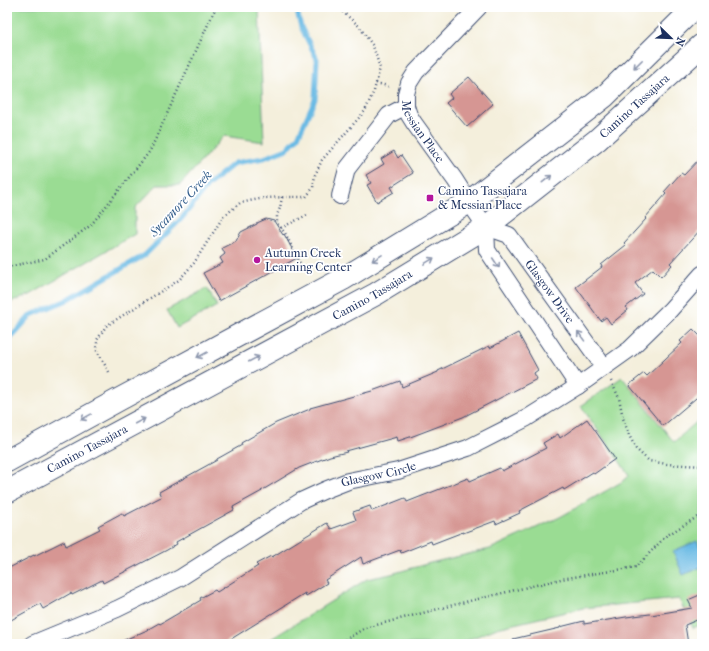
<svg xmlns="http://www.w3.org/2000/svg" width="709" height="651" font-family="'IM FELL French Canon',serif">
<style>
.green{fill:#9adc93;stroke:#5a8678}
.water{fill:#69bae4;stroke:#4274a1}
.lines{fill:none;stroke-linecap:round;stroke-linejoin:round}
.stream{stroke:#69bae4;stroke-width:5}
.building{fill:#d69693}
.street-casing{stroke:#3c4c71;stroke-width:18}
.secondary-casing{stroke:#3c4c71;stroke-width:24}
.path{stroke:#3c4c71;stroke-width:2.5;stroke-dasharray:1 3;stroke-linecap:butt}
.street{stroke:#fff;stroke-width:16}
.secondary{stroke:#fff;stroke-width:22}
.oneway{stroke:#8d97ae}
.poi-dot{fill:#b5179e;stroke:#fff;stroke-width:1.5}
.labels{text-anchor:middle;stroke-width:3.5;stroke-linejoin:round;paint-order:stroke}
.street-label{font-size:12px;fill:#1b2f5e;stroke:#fff}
.poi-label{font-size:12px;fill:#1b2f5e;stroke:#fff;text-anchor:start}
.water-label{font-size:13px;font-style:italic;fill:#36608d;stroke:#fff}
</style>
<rect width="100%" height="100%" fill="#fff"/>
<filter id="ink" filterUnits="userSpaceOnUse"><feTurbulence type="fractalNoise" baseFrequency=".025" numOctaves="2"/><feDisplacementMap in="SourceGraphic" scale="8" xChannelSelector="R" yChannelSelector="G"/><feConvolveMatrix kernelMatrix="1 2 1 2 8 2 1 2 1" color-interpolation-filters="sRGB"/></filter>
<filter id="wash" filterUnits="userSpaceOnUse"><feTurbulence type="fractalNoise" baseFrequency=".012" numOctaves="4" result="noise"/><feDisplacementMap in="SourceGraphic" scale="16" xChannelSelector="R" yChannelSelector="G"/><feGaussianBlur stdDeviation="0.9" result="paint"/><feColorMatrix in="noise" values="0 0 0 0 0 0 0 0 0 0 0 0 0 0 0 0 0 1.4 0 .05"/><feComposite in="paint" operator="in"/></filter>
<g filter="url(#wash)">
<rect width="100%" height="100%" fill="#f4efdc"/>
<path class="green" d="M7,7h252l5,135 -40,-6 -44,49h-23l-22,23v26l-105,61 -23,9z
M207,288l10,18 -40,22 -10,-18z
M622,377l52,65 28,-25v207l-9,4 -14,-29 -96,9 -86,20 -39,16h-195l104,-65 24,-5 39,-11 60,-14 70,-32 65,-37 4,-5 -48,-69z"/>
<path class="water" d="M697,541l3,6 2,-1v22l-1,-1 -18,8 -10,-24z"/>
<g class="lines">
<path class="stream" d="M7,342l24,-27 34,-14 80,-46 37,-37 26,-33 27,-22 29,-5 23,-9 11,-12 17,-38 2,-40 -16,-32 -5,-20"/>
</g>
<g id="blocks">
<path class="building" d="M469,77l24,27 -26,23 -21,-24 6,-5 -3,-4z
M394,151l4,7 3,-3 12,18 -22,14 3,5 -17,10 -10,-17 4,-2 -5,-8 18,-11 -3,-5z
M702,156v72l-32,35 2,2 -11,12 -8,-8 -18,14 8,11 -17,13 2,3 -17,14 -5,-7 -5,4 -25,-34 26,-20 -1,-2 25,-20 -2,-2 22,-24 -1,-1 21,-24 -2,-2 17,-19 3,2z
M266,219l8,2 9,14 1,-1 13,24 -78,43 -16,-28 20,-10 -3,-5 5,-4 -3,-6 14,-7 5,-9 16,-8v-1z
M693,329l9,9v55l-39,33 -34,-41 15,-12 3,3 35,-33 -2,-2z
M518,333l20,37 -4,3 3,6 -74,38 -50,19 -15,5 -1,-4 -51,14 1,1 -17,4 -31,12 -38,23h1l-29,16 1,3 -58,32 1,2 -10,6 -64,33 -1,-3 -30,15 -1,-2 -28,16 -3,-5 -29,16 -4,-9v-42l27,-14v1l30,-15 2,5 34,-17 -2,-3 24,-13 2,3 37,-19 -2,-5 58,-32v-1l25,-14 -1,-2 35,-20 34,-14v-1l62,-17 28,-10 2,6 36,-15v-1l51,-25 1,2z
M587,419l28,40 -21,15 -1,-2 -29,18 -1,-2 -44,23 1,2 -24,11 -1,-3 -32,12v-1l-31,12 -1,-3 -30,12 -1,-3 -37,14 -2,-7 -36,23 2,3 -21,13 -1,-3 -82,51h-108l30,-13 14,-8 1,1 41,-24 -1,-2 15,-8 2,2 41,-26 -2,-2 15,-8 1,1 55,-34 4,6 25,-9 -3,-8 17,-6 2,5 33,-13 2,4 61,-24 2,3 30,-13 2,3 44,-23 -3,-5 15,-9 2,4z
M702,594v38l-5,-12 -12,5 3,19h-174l-1,-5 47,-11v-1l24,-6v3l42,-7 24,-3 1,1 41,-7 -4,-8z"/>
</g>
</g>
<g filter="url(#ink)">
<use href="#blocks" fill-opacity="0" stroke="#3c4c71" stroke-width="1"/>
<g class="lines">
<defs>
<g id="street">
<path id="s1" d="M479,7l-63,65 -7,11 -3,11v12l3,9 5,8 41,57 14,22 17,25 1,23 91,136"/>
<path d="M340,196l7,-27 42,-54 17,-9"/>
<path id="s2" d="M486,227l23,8 95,132"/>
<path id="s3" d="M32,644l85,-35 63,-31 121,-77 24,-11 23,-9 50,-10 70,-23 59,-30 51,-32 52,-37 40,-39 32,-36"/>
</g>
<g id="secondary">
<path d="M7,461l113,-62 223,-120 126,-77 136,-106 90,-89"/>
<path id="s4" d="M7,492l369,-198 110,-67 111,-87 105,-95"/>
</g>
</defs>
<use href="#street" class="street-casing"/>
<use href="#secondary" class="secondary-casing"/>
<path class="path" d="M376,83l15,4
M282,197l-2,11 -3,7v8l8,10 15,30
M281,228l26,-13
M7,267l38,-8 46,-34 59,-74 66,-144
M109,372l-12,-21v-11l9,-14 73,-46 15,-17 29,-46 17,-14 24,-5 23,-1h19l7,-9 2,-13 7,-15 43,-49 9,-20 6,-23 -7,-22 -14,-20 -22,-19
M611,381l8,17 4,20 6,17 7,14 13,12 18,3 35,2
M338,644l27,-16 92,-24 104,-25 75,-12 30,-31 36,-22"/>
<use href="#street" class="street"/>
<use href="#secondary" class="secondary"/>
</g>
<defs><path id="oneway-shaft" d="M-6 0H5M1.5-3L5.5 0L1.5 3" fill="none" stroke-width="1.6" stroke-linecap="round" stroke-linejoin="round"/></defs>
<g class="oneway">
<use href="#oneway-shaft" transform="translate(638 64) rotate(135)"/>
<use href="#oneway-shaft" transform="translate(547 179) rotate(-38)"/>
<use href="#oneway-shaft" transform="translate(377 258) rotate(148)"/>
<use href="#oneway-shaft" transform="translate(429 261) rotate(-31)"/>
<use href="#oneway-shaft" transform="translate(496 263) rotate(56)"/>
<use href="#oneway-shaft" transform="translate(581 336) rotate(-126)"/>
<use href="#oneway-shaft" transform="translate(202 355) rotate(152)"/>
<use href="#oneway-shaft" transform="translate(254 359) rotate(-28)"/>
<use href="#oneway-shaft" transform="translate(86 417) rotate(151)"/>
<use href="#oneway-shaft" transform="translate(140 421) rotate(-28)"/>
</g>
</g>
<g class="poi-dot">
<rect x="426" y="194" width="8" height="8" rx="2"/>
<circle cx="257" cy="260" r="4"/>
</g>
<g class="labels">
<g class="street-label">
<text dy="4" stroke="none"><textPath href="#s4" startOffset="739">Camino Tassajara</textPath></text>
<text dy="4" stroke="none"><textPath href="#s1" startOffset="157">Messian Place</textPath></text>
<text dy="4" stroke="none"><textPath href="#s2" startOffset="94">Glasgow Drive</textPath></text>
<text dy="4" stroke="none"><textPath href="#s4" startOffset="415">Camino Tassajara</textPath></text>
<text dy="4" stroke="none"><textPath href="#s4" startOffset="91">Camino Tassajara</textPath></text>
<text dy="4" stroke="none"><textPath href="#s3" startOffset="388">Glasgow Circle</textPath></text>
</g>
<g class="poi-label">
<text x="438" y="195">Camino Tassajara<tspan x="438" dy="14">&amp; Messian Place</tspan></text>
<text x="265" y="257">Autumn Creek<tspan x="265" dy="14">Learning Center</tspan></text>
</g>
<g class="water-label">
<text transform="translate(180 203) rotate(-47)" y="5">Sycamore Creek</text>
</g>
</g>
<rect width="709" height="651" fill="none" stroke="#fff" stroke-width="24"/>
<g transform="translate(671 38) rotate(113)" stroke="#ffffff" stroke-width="3" paint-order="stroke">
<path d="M0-3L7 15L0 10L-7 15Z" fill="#1b2f5e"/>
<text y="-6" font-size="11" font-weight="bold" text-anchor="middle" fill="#1b2f5e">N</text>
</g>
</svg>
